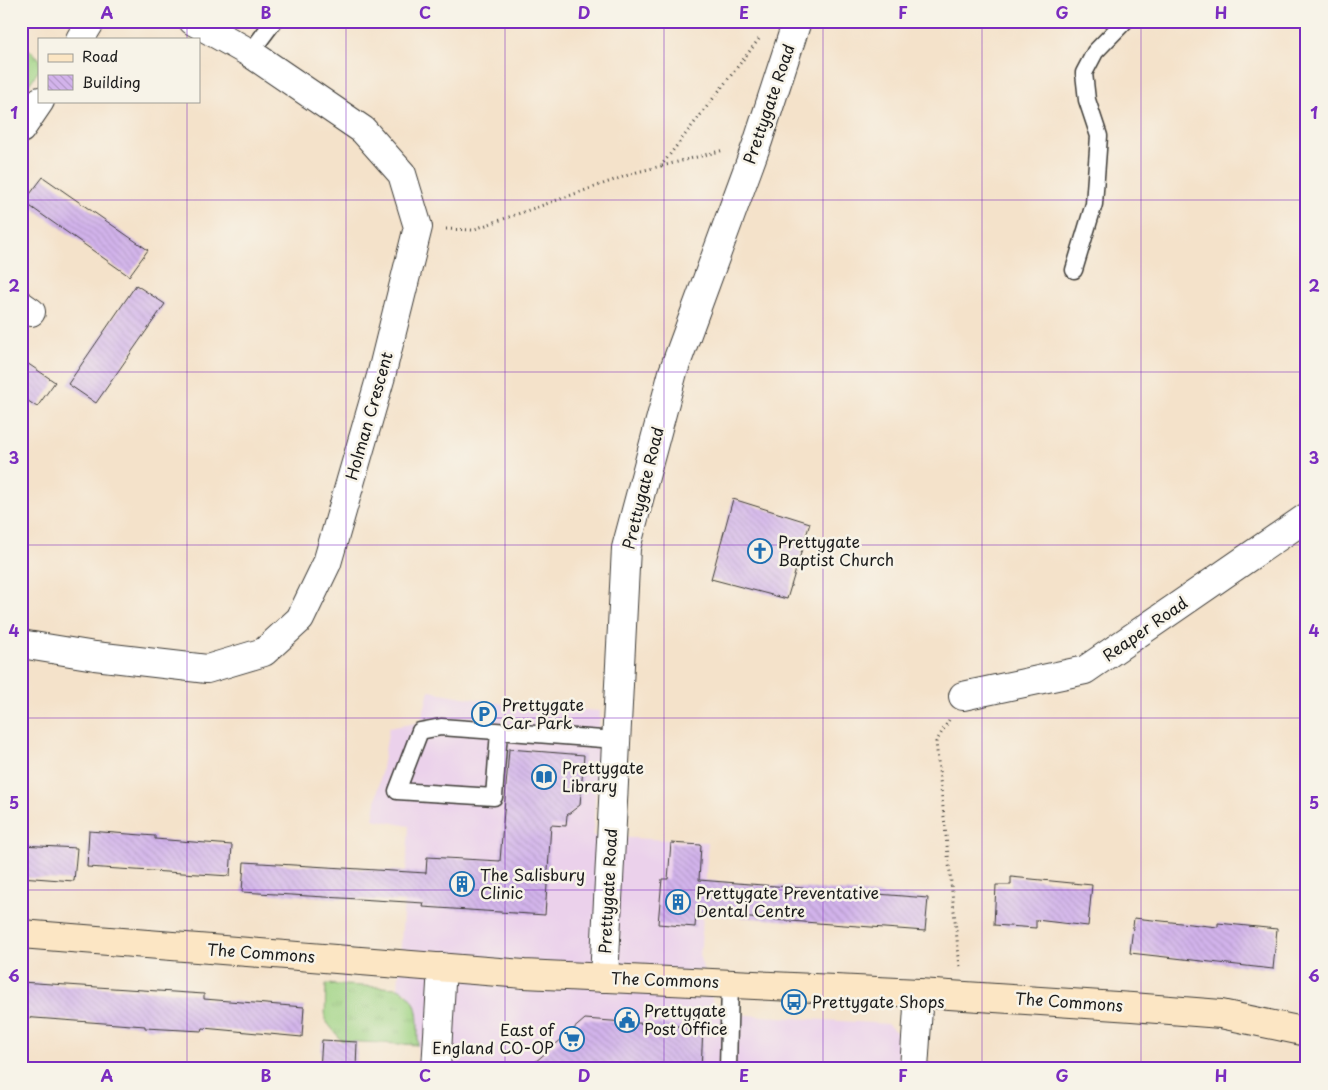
<svg xmlns="http://www.w3.org/2000/svg" width="1328" height="1090" font-family="'Playpen Sans',sans-serif">
<style>
.built{fill:#ebd1eb}
.grass{fill:url(#grass-tufts);stroke:#5e7850}
.building{fill:url(#building-back-hatch)}
.lines{fill:none;stroke-linecap:round;stroke-linejoin:round}
.lane-casing{stroke:#3c3a36;stroke-width:19}
.street-casing{stroke:#3c3a36;stroke-width:30}
.secondary-casing{stroke:#3c3a36;stroke-width:30}
.path{stroke:#3c3a36;stroke-width:3;stroke-dasharray:1 4;stroke-linecap:butt}
.lane{stroke:#fff;stroke-width:16}
.street{stroke:#fff;stroke-width:28}
.secondary{stroke:#fce6c4;stroke-width:28}
.grid{fill:none;stroke:#7b2cbf;stroke-width:1;stroke-opacity:0.55}
.labels{text-anchor:middle;stroke-width:5;stroke-linejoin:round;paint-order:stroke}
.street-label{font-size:16px;fill:#1c1c1c;stroke:#f7f3e8}
.poi-label{font-size:16px;fill:#1c1c1c;stroke:#f7f3e8;text-anchor:start}
.neatline{fill:none;stroke:#7b2cbf;stroke-width:2}
.grid-label{font-size:16px;text-anchor:middle;font-weight:bold;fill:#7b2cbf}
</style>
<defs>
<pattern id="grass-tufts" width="24" height="20" patternUnits="userSpaceOnUse" patternTransform="scale(1.25)"><rect width="24" height="20" fill="#9fd383"/><path d="M3 7l-1-3M5 7V3M7 7l1-3M15 17l-1-3M17 17v-4M19 17l1-3" fill="none" stroke="#88b571"/></pattern>
<pattern id="building-back-hatch" width="6" height="6" patternUnits="userSpaceOnUse" patternTransform="scale(1.25)"><rect width="6" height="6" fill="#d2b3eb"/><path d="M-1 5l2 2M0 0l6 6M5-1l2 2" fill="none" stroke="#b499c9"/></pattern>
</defs>
<rect width="100%" height="100%" fill="#f7f3e8"/>
<filter id="ink" filterUnits="userSpaceOnUse"><feTurbulence type="fractalNoise" baseFrequency=".02" numOctaves="2"/><feDisplacementMap in="SourceGraphic" scale="10" xChannelSelector="R" yChannelSelector="G"/><feConvolveMatrix kernelMatrix="1 2 1 2 8 2 1 2 1" color-interpolation-filters="sRGB"/></filter>
<filter id="wash" filterUnits="userSpaceOnUse"><feTurbulence type="fractalNoise" baseFrequency=".0096" numOctaves="4" result="noise"/><feDisplacementMap in="SourceGraphic" scale="20" xChannelSelector="R" yChannelSelector="G"/><feGaussianBlur stdDeviation="1.12" result="paint"/><feColorMatrix in="noise" values="0 0 0 0 0 0 0 0 0 0 0 0 0 0 0 0 0 1.4 0 .05"/><feComposite in="paint" operator="in"/></filter>
<g filter="url(#wash)">
<rect width="100%" height="100%" fill="#f4e2ca"/>
<path class="built" d="M429,691l81,14 90,6 -7,125 115,6 -8,116 16,55 171,11 10,9 3,7 -2,29h-480l-1,-49 -10,-28 -9,-4 11,-162 -36,-7 16,-91 32,-6z"/>
<path class="grass" d="M21,43l18,15v12l-18,26z
M326,984l72,4c25,12 19,33 20,57l-76,-4 -17,-21z"/>
<g id="blocks">
<path class="building" d="M43,177l105,73 -19,26 -105,-74z
M136,285l29,19 -69,99 -28,-19z
M21,359l34,23 -18,25 -16,-11z
M733,499l77,24 -23,76 -76,-20z
M509,749l75,6 -4,50 -13,10 -1,11 -15,-1 -6,90 -122,-8 1,-4 -182,-11 2,-30 182,11 1,-16 73,4z
M89,831l66,5v3l77,6 -2,31 -143,-9z
M671,843l30,2 -2,35 229,18 -3,33 -229,-17 -1,13 -37,-3 4,-45h6z
M21,845l56,3 -3,33 -53,-4z
M1011,877l81,8 -4,41 -52,-6v8l-42,-3 2,-40h15z
M1134,918l84,9v-4l59,6 -4,40 -143,-16z
M21,982l183,12v5l100,8 -2,30 -99,-9 -1,3 -57,-3v-2l-124,-9z
M585,1019l118,9 -2,41h-174z
M322,1040l35,2 -1,27h-36z"/>
</g>
</g>
<g filter="url(#ink)">
<use href="#blocks" fill-opacity="0" stroke="#3c3a36" stroke-width="1"/>
<g class="lines">
<defs>
<path id="lane" d="M250,53l24,-32
M1074,270l20,-66 5,-68 -12,-36 -3,-27 11,-21 30,-31
M499,732l-5,65 -97,-6 23,-60 21,-4 175,13
M728,1069l2,-86"/>
<path id="street" d="M80,39l11,-18
M21,129l19,-28
M21,305l10,7
M21,644l74,12 112,13 57,-17 36,-33 27,-56 54,-187 37,-149 -16,-53 -39,-44 -113,-77 -57,-32
M963,696l122,-26 222,-153
M604,978l22,-430 47,-176 85,-231 39,-120
M436,1069l6,-102
M914,1069l5,-76"/>
<path id="secondary" d="M21,934l503,40 395,19 213,14 89,7 86,18"/>
</defs>
<use href="#lane" class="lane-casing"/>
<use href="#street" class="street-casing"/>
<use href="#secondary" class="secondary-casing"/>
<path class="path" d="M662,166l62,-16
M446,229l26,1 165,-58 24,-6 98,-127
M949,720l-13,22 24,225"/>
<use href="#lane" class="lane"/>
<use href="#street" class="street"/>
<use href="#secondary" class="secondary"/>
</g>
</g>
<path class="grid" d="M187,21v18M346,21v1048M505,21v1048M664,21v1048M823,21v1048M982,21v1048M1141,21v1048M187,101v968M21,200h1286M21,372h1286M21,545h1286M21,718h1286M21,890h1286"/>
<defs>
<symbol id="church-ring" viewBox="-11 -11 22 22"><circle r="9.5" fill="#f7f3e8" stroke="#1f6fb2" stroke-width="1.5"/><path d="M-1.2-6h2.4v3.5h3.3v2.4h-3.3V6h-2.4V-.1h-3.3v-2.4h3.3Z" fill="#1f6fb2"/></symbol>
<symbol id="parking-ring" viewBox="-11 -11 22 22"><circle r="9.5" fill="#f7f3e8" stroke="#1f6fb2" stroke-width="1.5"/><path d="M-3.5-5.5H1a3.5 3.5 0 0 1 0 7H-1V5.5H-3.5ZM-1-3.4V-.6H.8a1.4 1.4 0 0 0 0-2.8Z" fill="#1f6fb2"/></symbol>
<symbol id="library-ring" viewBox="-11 -11 22 22"><circle r="9.5" fill="#f7f3e8" stroke="#1f6fb2" stroke-width="1.5"/><path d="M-6-4Q-3-5.5-.7-3.5V5Q-3 3-6 4ZM6-4Q3-5.5 .7-3.5V5Q3 3 6 4Z" fill="#1f6fb2"/></symbol>
<symbol id="building-ring" viewBox="-11 -11 22 22"><circle r="9.5" fill="#f7f3e8" stroke="#1f6fb2" stroke-width="1.5"/><path d="M-4-6H4V6H1V3H-1V6H-4ZM-2.5-4.3h1.7v1.8h-1.7ZM.8-4.3h1.7v1.8H.8ZM-2.5-1h1.7V.8h-1.7ZM.8-1h1.7V.8H.8Z" fill="#1f6fb2"/></symbol>
<symbol id="bus-ring" viewBox="-11 -11 22 22"><circle r="9.5" fill="#f7f3e8" stroke="#1f6fb2" stroke-width="1.5"/><path d="M-5-6H5V4H4V6H2V4H-2V6H-4V4H-5ZM-3.5-4V0h7V-4ZM-3.5 1.2v1.5H-2V1.2ZM2 1.2v1.5H3.5V1.2Z" fill="#1f6fb2"/></symbol>
<symbol id="civic-ring" viewBox="-11 -11 22 22"><circle r="9.5" fill="#f7f3e8" stroke="#1f6fb2" stroke-width="1.5"/><path d="M-.6-6.5H3V-4.5H.6V-3L4-1V1h2V6H-6V1h2V-1L-.6-3ZM-1.2 2.5V6h2.4V2.5Z" fill="#1f6fb2"/></symbol>
<symbol id="supermarket-ring" viewBox="-11 -11 22 22"><circle r="9.5" fill="#f7f3e8" stroke="#1f6fb2" stroke-width="1.5"/><path d="M-6-5.5h2.5l.6 2H6L4.5 2H-2.5L-4.4-4H-6ZM-1.5 3.2a1.3 1.3 0 1 0 .1 0ZM3 3.2a1.3 1.3 0 1 0 .1 0Z" fill="#1f6fb2"/></symbol>
</defs>
<g fill-rule="evenodd">
<use href="#church-ring" x="746" y="537" width="28" height="28"/>
<use href="#parking-ring" x="470" y="700" width="28" height="28"/>
<use href="#library-ring" x="530" y="763" width="28" height="28"/>
<use href="#building-ring" x="448" y="870" width="28" height="28"/>
<use href="#building-ring" x="664" y="888" width="28" height="28"/>
<use href="#bus-ring" x="780" y="988" width="28" height="28"/>
<use href="#civic-ring" x="613" y="1006" width="28" height="28"/>
<use href="#supermarket-ring" x="558" y="1025" width="28" height="28"/>
</g>
<g class="labels">
<g class="street-label">
<text transform="translate(769 104) rotate(-71)" y="6">Prettygate Road</text>
<text transform="translate(369 416) rotate(-74)" y="6">Holman Crescent</text>
<text transform="translate(643 488) rotate(-76)" y="6">Prettygate Road</text>
<text transform="translate(1145 629) rotate(-35)" y="6">Reaper Road</text>
<text transform="translate(608 891) rotate(-87)" y="6">Prettygate Road</text>
<text transform="translate(261 953) rotate(4)" y="6">The Commons</text>
<text transform="translate(665 980) rotate(2)" y="6">The Commons</text>
<text transform="translate(1069 1002) rotate(4)" y="6">The Commons</text>
</g>
<g class="poi-label">
<text x="778" y="548">Prettygate<tspan x="778" dy="18">Baptist Church</tspan></text>
<text x="502" y="711">Prettygate<tspan x="502" dy="18">Car Park</tspan></text>
<text x="562" y="774">Prettygate<tspan x="562" dy="18">Library</tspan></text>
<text x="480" y="881">The Salisbury<tspan x="480" dy="18">Clinic</tspan></text>
<text x="696" y="899">Prettygate Preventative<tspan x="696" dy="18">Dental Centre</tspan></text>
<text x="812" y="1008">Prettygate Shops</text>
<text x="644" y="1017">Prettygate<tspan x="644" dy="18">Post Office</tspan></text>
<text x="554" y="1036" text-anchor="end">East of<tspan x="554" dy="18">England CO-OP</tspan></text>
</g>
</g>
<rect width="1328" height="1090" fill="none" stroke="#f7f3e8" stroke-width="55"/>
<rect x="38" y="38" width="162" height="65" fill="#f7f3e8" stroke="#9f9d96"/>
<rect x="48" y="54" width="25" height="8" fill="#fce6c4" stroke="#9f9d96"/>
<text x="82" y="62" font-size="15" fill="#1c1c1c">Road</text>
<rect x="48" y="75" width="25" height="15" fill="url(#building-back-hatch)" stroke="#9f9d96"/>
<text x="82" y="88" font-size="15" fill="#1c1c1c">Building</text>
<rect x="28" y="28" width="1272" height="1034" class="neatline"/>
<g class="grid-label">
<text x="107" y="19">A</text>
<text x="266" y="19">B</text>
<text x="425" y="19">C</text>
<text x="584" y="19">D</text>
<text x="744" y="19">E</text>
<text x="903" y="19">F</text>
<text x="1062" y="19">G</text>
<text x="1221" y="19">H</text>
<text x="14" y="119">1</text>
<text x="1314" y="119">1</text>
<text x="14" y="292">2</text>
<text x="1314" y="292">2</text>
<text x="14" y="464">3</text>
<text x="1314" y="464">3</text>
<text x="14" y="637">4</text>
<text x="1314" y="637">4</text>
<text x="14" y="809">5</text>
<text x="1314" y="809">5</text>
<text x="14" y="982">6</text>
<text x="1314" y="982">6</text>
<text x="107" y="1082">A</text>
<text x="266" y="1082">B</text>
<text x="425" y="1082">C</text>
<text x="584" y="1082">D</text>
<text x="744" y="1082">E</text>
<text x="903" y="1082">F</text>
<text x="1062" y="1082">G</text>
<text x="1221" y="1082">H</text>
</g>
</svg>
